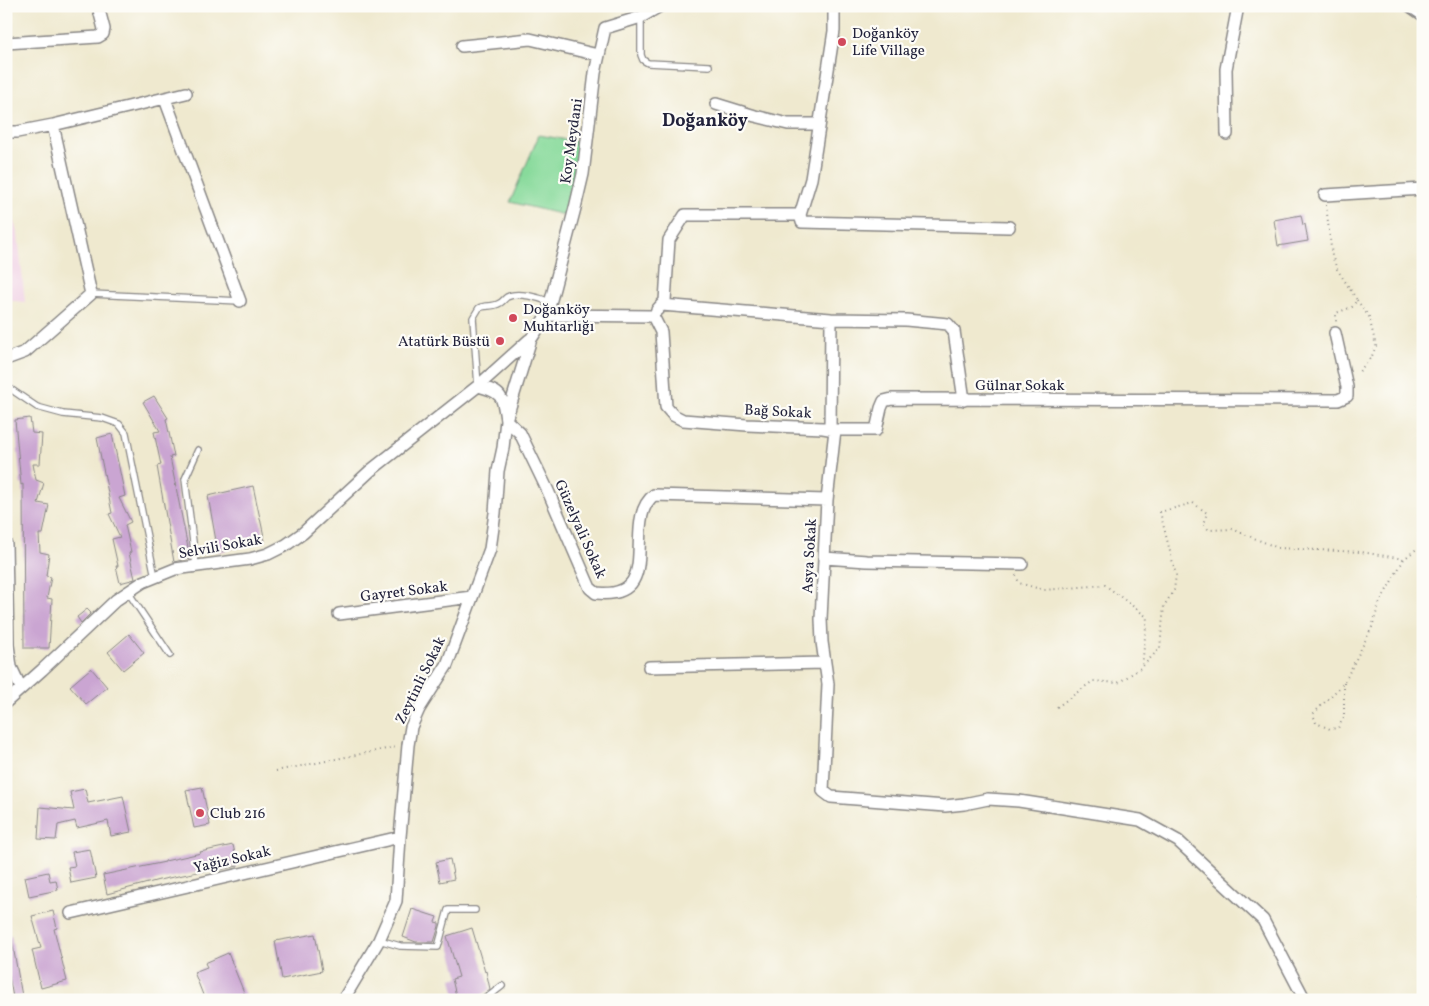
<svg xmlns="http://www.w3.org/2000/svg" width="1429" height="1006" font-family="Vollkorn,serif">
<style>
.built{fill:#f0d0e5}
.green{fill:#88da9b;stroke:#557e6b}
.building{fill:#caa5d2}
.lines{fill:none;stroke-linecap:round;stroke-linejoin:round}
.lane-casing{stroke:#888685;stroke-width:8}
.street-casing{stroke:#888685;stroke-width:14}
.path{stroke:#888685;stroke-width:2;stroke-dasharray:1 4;stroke-linecap:butt}
.lane{stroke:#fff;stroke-width:5.5}
.street{stroke:#fff;stroke-width:11}
.poi-dot{fill:#d1495b;stroke:#fdfcf7;stroke-width:2}
.labels{text-anchor:middle;stroke-width:4.5;stroke-linejoin:round;paint-order:stroke}
.poi-label{font-size:15px;fill:#22223b;stroke:#fdfcf7;text-anchor:start}
.street-label{font-size:15px;fill:#22223b;stroke:#fdfcf7}
.quarter-label{font-size:18px;font-weight:bold;fill:#22223b;stroke:#fdfcf7}
</style>
<rect width="100%" height="100%" fill="#fdfcf7"/>
<filter id="ink" filterUnits="userSpaceOnUse"><feTurbulence type="fractalNoise" baseFrequency=".02" numOctaves="2"/><feDisplacementMap in="SourceGraphic" scale="10" xChannelSelector="R" yChannelSelector="G"/><feConvolveMatrix kernelMatrix="1 2 1 2 8 2 1 2 1" color-interpolation-filters="sRGB"/></filter>
<filter id="wash" filterUnits="userSpaceOnUse"><feTurbulence type="fractalNoise" baseFrequency=".0096" numOctaves="4" result="noise"/><feDisplacementMap in="SourceGraphic" scale="20" xChannelSelector="R" yChannelSelector="G"/><feGaussianBlur stdDeviation="1.12" result="paint"/><feColorMatrix in="noise" values="0 0 0 0 0 0 0 0 0 0 0 0 0 0 0 0 0 1.4 0 .05"/><feComposite in="paint" operator="in"/></filter>
<g filter="url(#wash)">
<rect width="100%" height="100%" fill="#efe9cf"/>
<path class="built" d="M6,200l12,34 7,68 -19,-2z"/>
<path class="green" d="M539,135l40,7 5,5 -16,69 -58,-14z"/>
<g id="blocks">
<path class="building" d="M1301,215l2,10 2,-1 3,17 -30,5 -4,-26z
M154,396l14,22 -2,1 8,37 -4,1 20,101 -16,4 -17,-96 4,-1 -7,-33 6,-1 -17,-29z
M30,418l2,15 10,1 -2,30h-7l3,16 8,3 -6,20 11,2 -6,29h-4l1,18 9,2 -3,22 5,1 -4,21 5,1 -3,49h-25l-1,-164 -2,1 -6,-65z
M112,434l13,62 -6,2 12,24 -6,3 6,27 -2,1 6,26 -15,4 -4,-17h2l-6,-27 8,-2 -11,-23 3,-1 -15,-75z
M253,486l12,55 -47,11 -10,-56z
M87,609l4,4 -10,10 -4,-6z
M129,634l15,19 -21,17 -15,-18z
M91,668l16,19 -21,17 -16,-18z
M202,787l8,38 -16,3 -8,-38z
M85,789l3,14 35,-7 8,36 -20,4 -3,-15 -31,7 -2,-7 -17,4 -2,15 -18,-1 2,-32 34,3 -4,-18z
M233,845l5,21 -25,5 -1,-2 -53,11 -52,14 -4,-19 62,-13v-1l36,-8 -1,-1z
M90,849l6,29 -25,5 -3,-16 7,-1 -3,-14z
M450,859l4,20 -14,3 -4,-20z
M48,872l2,9 6,-1 2,10 -29,6 -4,-19z
M412,909l25,8 -2,5 4,1v3l-5,16h-18l-13,-5z
M53,911l4,17 -3,1 13,52 -26,7 -9,-38 9,-2 -9,-32z
M472,928l13,44 1,-1 4,18 -9,7 -2,4h-22l-5,-21 7,-2 -12,-41z
M315,934l7,37 -40,8 -7,-38z
M6,935h5l11,61 -9,1 -7,-36z
M228,953l17,42 -12,5h-28l-11,-28 13,-5 -2,-4z"/>
</g>
</g>
<g filter="url(#ink)">
<use href="#blocks" fill-opacity="0" stroke="#888685" stroke-width="1"/>
<g class="lines">
<defs>
<path id="lane" d="M641,17v38l2,5 5,3 61,3
M91,294l149,7
M6,386l31,21 26,7 39,4 17,6 7,9 29,144
M478,386l-5,-68 6,-10c6,-3 13,-1 19,-4 4,-1 6,-5 9,-7 10,-6 33,1 43,5
M196,565l-11,-86 13,-29
M128,592l42,63
M379,940l21,6 38,1 10,-37h27
M484,1000l18,-14"/>
<path id="street" d="M834,6v25l-23,148 -11,36 2,7 207,5
M1410,6l13,9
M6,43l92,-6 5,-3 1,-5 -6,-23
M462,46l68,-7 68,16
M165,99l75,202
M716,104l39,12 33,8h31
M6,132h11l36,-7 133,-32
M1227,134l-1,-65 12,-63
M1325,195l98,-6
M662,305l169,14 75,1 42,4 6,7 10,69
M657,310l8,-9 4,-61 16,-25h115
M547,315l106,1
M653,316l8,16 5,75 7,8 10,5 64,5 76,3 12,2h41l5,-22 3,-7 8,-2 446,1 9,-4v-9l-12,-54
M6,359l19,-7 66,-58 -38,-169
M478,386c24,6 25,10 28,34l14,13 28,58 42,97 6,5c71,7 24,-72 58,-98l173,5
M830,429l1,-110
M835,430l-8,70 -6,119 1,23 6,42 -5,107 8,6 114,9 19,-2 24,-5 31,2 121,19 38,21 85,79 42,80
M6,544l2,101 3,22 10,21
M824,558l43,3 155,3
M339,614l133,-17
M649,667l176,-4
M6,702l36,-32 74,-70 27,-18 32,-13 75,-10 18,-5 18,-9 17,-12 67,-62 108,-85 51,-46
M71,913l329,-76
M343,1000l36,-60 17,-39 4,-64 8,-92 3,-18 8,-18 28,-44 43,-116 5,-36 3,-42 5,-23 3,-28 25,-81 16,-24 28,-107 8,-34 12,-101 10,-45 36,-11 19,-11"/>
</defs>
<use href="#lane" class="lane-casing"/>
<use href="#street" class="street-casing"/>
<path class="path" d="M1326,205l6,51 5,13 20,31 -5,7 -16,6v10
M1357,300l12,17 7,29 -4,10 -15,18
M1016,575l3,8 25,7 61,-5 42,32 -5,50
M1344,683v34l-6,11 -8,1 -14,-6 -3,-9 31,-31 28,-56 7,-23 25,-45 19,-15
M1057,707l36,-26 25,2 24,-16 18,-19 4,-42 10,-16 2,-15 -16,-63 33,-9 14,10 -4,11 6,6 23,-1 46,19 83,4 43,7
M276,771l120,-24
M1423,866l-6,30 3,21 3,2"/>
<use href="#lane" class="lane"/>
<use href="#street" class="street"/>
</g>
</g>
<g class="poi-dot">
<circle cx="842" cy="42" r="5"/>
<circle cx="513" cy="318" r="5"/>
<circle cx="500" cy="341" r="5"/>
<circle cx="200" cy="813" r="5"/>
</g>
<g class="labels">
<g class="poi-label">
<text x="852" y="38">Doğanköy<tspan x="852" dy="17">Life Village</tspan></text>
<text x="523" y="314">Doğanköy<tspan x="523" dy="17">Muhtarlığı</tspan></text>
<text x="490" y="346" text-anchor="end">Atatürk Büstü</text>
<text x="210" y="818">Club 216</text>
</g>
<g class="street-label">
<text transform="translate(571 141) rotate(-82)" y="5">Koy Meydani</text>
<text x="1020" y="390">Gülnar Sokak</text>
<text transform="translate(778 411) rotate(3)" y="5">Bağ Sokak</text>
<text transform="translate(581 529) rotate(66)" y="5">Güzelyali Sokak</text>
<text transform="translate(220 546) rotate(-10)" y="5">Selvili Sokak</text>
<text transform="translate(809 556) rotate(-87)" y="5">Asya Sokak</text>
<text transform="translate(404 591) rotate(-7)" y="5">Gayret Sokak</text>
<text transform="translate(420 680) rotate(-64)" y="5">Zeytinli Sokak</text>
<text transform="translate(232 859) rotate(-13)" y="5">Yağiz Sokak</text>
</g>
<g class="quarter-label">
<text x="705" y="126">Doğanköy</text>
</g>
</g>
<rect width="1429" height="1006" fill="none" stroke="#fdfcf7" stroke-width="25"/>
</svg>
